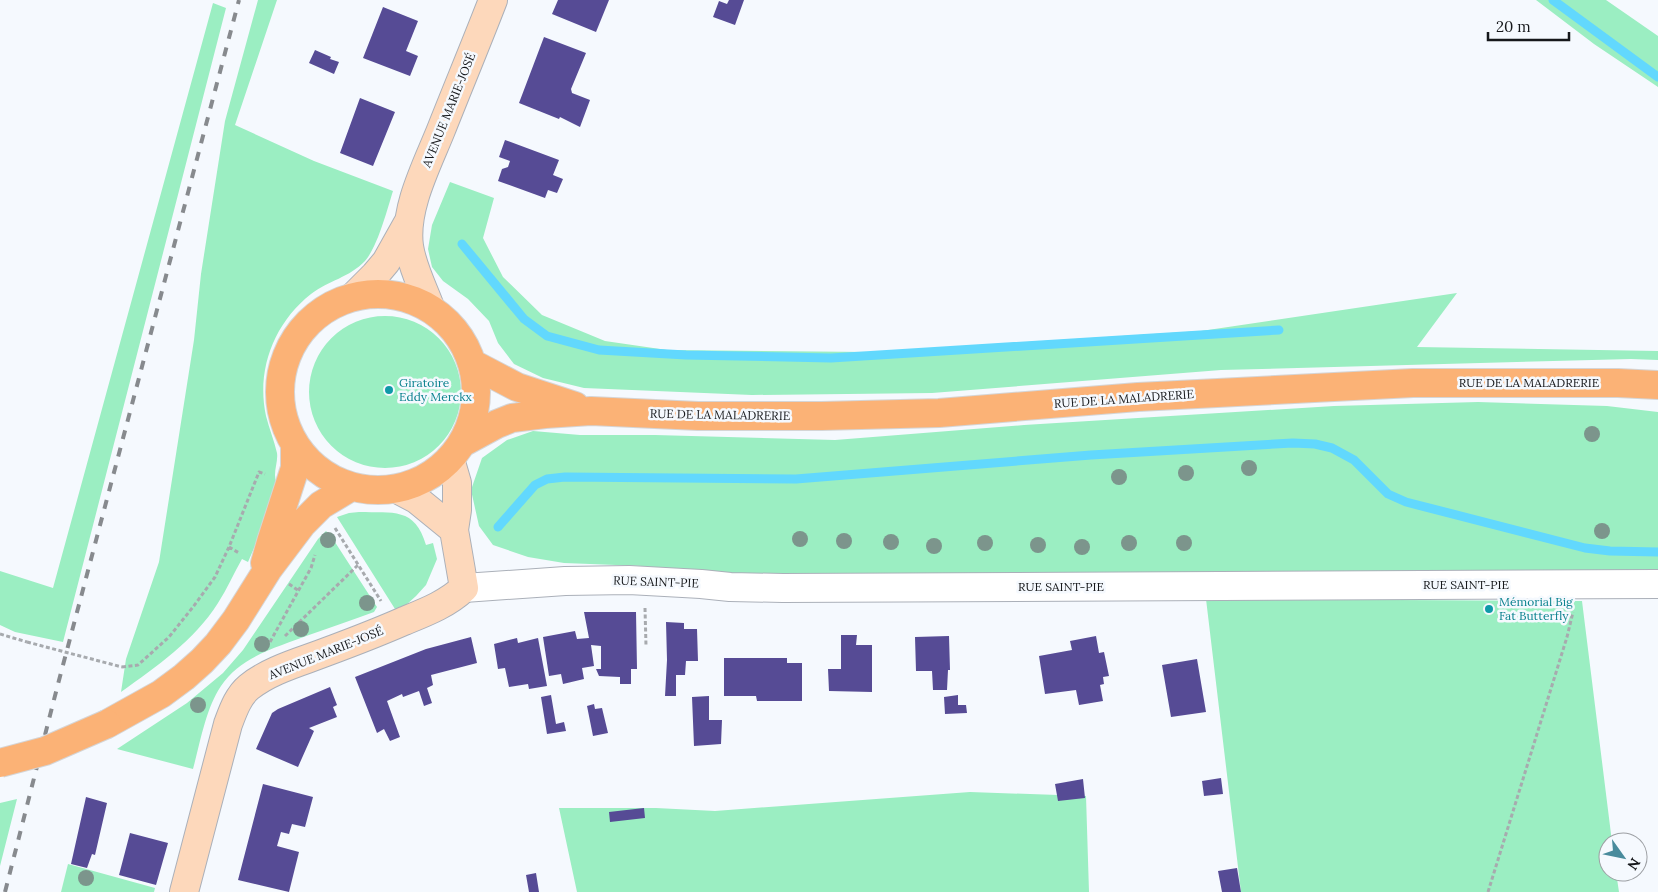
<svg xmlns="http://www.w3.org/2000/svg" width="1658" height="892" font-family="Lora,serif">
<style>
.green{fill:#9beec2}
.lines{fill:none;stroke-linecap:round;stroke-linejoin:round}
.stream{stroke:#62d8fd;stroke-width:9}
.building{fill:#564b95}
.street-casing{stroke:#abb0b9;stroke-width:30}
.secondary-casing{stroke:#abb0b9;stroke-width:30}
.primary-casing{stroke:#d5d5d6;stroke-width:30}
.path{stroke:#a7aaae;stroke-width:3;stroke-dasharray:4 2.5;stroke-linecap:butt}
.street{stroke:#fff;stroke-width:28}
.secondary{stroke:#fdd8bb;stroke-width:28}
.primary{stroke:#fbb276;stroke-width:28}
.rail{stroke:#878a8e;stroke-width:4;stroke-dasharray:9 9;stroke-linecap:butt}
.primary-bridge-casing{stroke:#d5d5d6;stroke-width:30;stroke-linecap:butt}
.path-bridge{stroke:#a7aaae;stroke-width:3;stroke-dasharray:4 2.5;stroke-linecap:butt}
.primary-bridge{stroke:#fbb276;stroke-width:28}
.tree{fill:#7c958c}
.culture-dot{fill:#0f9aa8;stroke:#f5f9fe;stroke-width:2}
.labels{text-anchor:middle;stroke-width:5;stroke-linejoin:round;paint-order:stroke}
.street-label{font-size:12px;fill:#16181b;stroke:#f5f9fe}
.culture-label{font-size:12px;fill:#0d838f;stroke:#f5f9fe;text-anchor:start}
</style>
<rect width="100%" height="100%" fill="#f5f9fe"/>
<path class="green" d="M258,0h19l-42,125 79,36 79,30c-6,19 -15,55 -28,70 -15,16 -37,20 -54,33 -37,29 -55,76 -45,122 3,12 8,24 11,37 1,7 -2,15 -2,22 0,5 2,10 4,15l-31,72 -6,-3c-8,14 -15,30 -24,44 -24,38 -61,63 -97,89l5,-33 33,-97 35,-222 7,-66 24,-153z
M1536,0h70l52,36v51l-64,-43z
M213,3l13,5 -163,634 -48,-10 -15,-7v-54l53,17z
M450,182l44,16 -11,40 20,39 39,38 63,26 62,9 203,2 331,-21 256,-38 -40,54 241,4v9l-27,-1 -410,11 -289,23 -180,2 -168,-7 -41,-10 -29,-14 -16,-21 -9,-22 -21,-22 -25,-18 -11,-14 -4,-18 4,-24z
M309 392a76 76 0 1 1 152 0a76 76 0 1 1-152 0Z
M1478,402l129,4 51,6v163l-943,3 -73,-12 -78,-3 -36,-6 -35,-12 -14,-19 -8,-36 11,-32 25,-18 26,-9 47,4h75l180,5 189,-15 310,-19z
M359,512c34,1 56,-5 67,33l7,-2 4,16 -11,26 -10,11 -11,10 -10,3 -58,-92 12,-4z
M326,531l5,5 46,71 -3,5c-21,8 -43,15 -65,23 -31,12 -68,21 -88,51 -15,22 -21,57 -28,83l-76,-20 70,-46 36,-30 20,-23 75,-111z
M1206,599l376,2 30,241h-4v30h8l3,20h-378z
M970,792l116,4 3,96h-512l-18,-84h97l59,3z
M17,799l-17,67v-63z
M68,864l87,24 -1,4h-93z"/>
<g class="lines">
<path class="stream" d="M1553,0l105,77
M462,244l62,75 23,17 52,14 87,5 145,3 448,-28
M498,527l37,-42 12,-6 18,-2 231,2 295,-24 202,-12 22,1 17,4 22,12 34,34 18,8 179,46 25,3 48,1"/>
</g>
<path class="building" d="M558,0h51l-13,32 -44,-18z
M729,0h15l-9,25 -22,-8 6,-16 8,3z
M383,7l35,14 -12,30 12,5 -8,20 -47,-18z
M544,37l42,16 -15,36 1,4 18,7 -10,27 -20,-10 -1,2 -40,-16z
M315,50l16,7 -1,2 9,3 -5,12 -25,-11z
M360,98l35,14 -22,54 -33,-13z
M505,140l54,20 -6,15 10,4 -6,14 -9,-3 -3,8 -47,-17 4,-12 6,-2 2,-6 -11,-4z
M584,612h52l1,57h-6v15h-11v-7l-21,-1 -3,-7h5v-23l-10,-1 3,21 -12,2 2,11 -21,5 -2,-10 -12,2 -6,-39 32,-6 2,8 12,-1z
M666,622l18,1v6h13l1,32h-12l-1,14h-9v21h-11l2,-36z
M841,635h16l-1,10h16v47l-43,-1 -1,-22h13z
M949,636l1,34h-2l-1,20h-14l-1,-19h-16l-1,-34z
M1096,636l3,17 5,-1 5,24 -6,1 1,7 -4,1 3,16 -24,4 -3,-15 -31,4 -6,-38 33,-6 -2,-9z
M471,637l6,26 -46,12 2,10 -6,3 5,15 -8,3 -5,-15 -16,6 -1,-3 -15,7 13,36 -10,4 -6,-12 -7,4 -22,-56 71,-28z
M517,638l1,5 20,-5 9,48 -18,3 -1,-5 -19,3 -4,-19 -7,1 -4,-25z
M724,658h63v5h15v38h-45l-1,-5h-32z
M1197,659l9,53 -35,5 -9,-52z
M330,687l7,18 -4,2 4,10 -28,11 5,3 -16,36 -42,-18 16,-36 6,-4z
M551,695l5,29 8,-2 2,9 -19,3 -6,-37z
M958,695v10h8l1,8 -22,1 -1,-17z
M709,696v24h13l-1,24 -27,2 -2,-49z
M594,704l1,5 7,-1 6,25 -15,3 -6,-30z
M1221,778l2,16 -19,2 -2,-15z
M1083,779l2,19 -27,3 -3,-17z
M263,784l50,13 -8,30 -13,-3 -3,10 -8,-2 -4,14 22,6 -10,40 -51,-12z
M86,797l21,6 -12,52 -3,-1 -5,14 -16,-4z
M644,808l1,10 -35,4 -1,-10z
M130,833l38,10 -12,42 -37,-10z
M1237,868l4,24h-19l-4,-21z
M536,873l3,19h-10l-3,-17z"/>
<g class="lines">
<defs>
<path id="street" d="M464,588l101,-7 64,-1 72,4 29,3 53,1 875,-4"/>
<path id="secondary" d="M354,296l21,-21 11,-13 23,-41
M430,307c-7,-19 -18,-40 -21,-61 -5,-38 18,-81 32,-116 17,-43 35,-86 52,-130
M397,489l19,10 38,31
M184,892l44,-168c5,-13 10,-28 21,-37 16,-13 38,-21 58,-28 33,-12 65,-24 97,-38 22,-9 43,-17 60,-33l-10,-58 3,-20v-27l-7,-24"/>
<path id="primary" d="M280 392a98 98 0 1 1 196 0a98 98 0 1 1-196 0Z
M473,364l44,23 58,19
M462,443l35,-19 15,-6 33,-4 46,-3 107,5h124l117,-3 199,-16 275,-14h205l40,2
M265,563l6,-21 24,-74v-21
M107,724l54,-30 23,-17 18,-16 16,-17 18,-24 32,-51 34,-45 19,-19 30,-18"/>
</defs>
<use href="#street" class="street-casing"/>
<use href="#secondary" class="secondary-casing"/>
<use href="#primary" class="primary-casing"/>
<path class="path" d="M335,528l46,73
M229,547l10,6
M289,584l10,7
M645,608l1,38
M0,634l27,8
M285,636l73,-71
M270,642l41,-74 4,-13
M122,667l16,-2 31,-28 24,-30 22,-30 14,-30 30,-75 6,2
M1488,892l79,-255 6,-25"/>
<use href="#street" class="street"/>
<use href="#secondary" class="secondary"/>
<use href="#primary" class="primary"/>
<path class="rail" d="M5,892l53,-208 181,-684"/>
<defs>
<path id="primary-bridge" d="M0,763l45,-12 62,-27"/>
</defs>
<use href="#primary-bridge" class="primary-bridge-casing"/>
<path class="path-bridge" d="M27,642l95,25"/>
<use href="#primary-bridge" class="primary-bridge"/>
</g>
<g class="tree">
<circle cx="1592" cy="434" r="8"/>
<circle cx="1249" cy="468" r="8"/>
<circle cx="1186" cy="473" r="8"/>
<circle cx="1119" cy="477" r="8"/>
<circle cx="1602" cy="531" r="8"/>
<circle cx="800" cy="539" r="8"/>
<circle cx="328" cy="540" r="8"/>
<circle cx="844" cy="541" r="8"/>
<circle cx="891" cy="542" r="8"/>
<circle cx="985" cy="543" r="8"/>
<circle cx="1129" cy="543" r="8"/>
<circle cx="1184" cy="543" r="8"/>
<circle cx="1038" cy="545" r="8"/>
<circle cx="934" cy="546" r="8"/>
<circle cx="1082" cy="547" r="8"/>
<circle cx="367" cy="603" r="8"/>
<circle cx="301" cy="629" r="8"/>
<circle cx="262" cy="644" r="8"/>
<circle cx="198" cy="705" r="8"/>
<circle cx="86" cy="878" r="8"/>
</g>
<g class="culture-dot">
<circle cx="389" cy="390" r="5"/>
<circle cx="1489" cy="609" r="5"/>
</g>
<g class="labels">
<g class="street-label">
<text transform="translate(449 110) rotate(-68)" y="4">AVENUE MARIE-JOSÉ</text>
<text x="1529" y="387">RUE DE LA MALADRERIE</text>
<text transform="translate(1124 399) rotate(-4)" y="4">RUE DE LA MALADRERIE</text>
<text transform="translate(720 415) rotate(1)" y="4">RUE DE LA MALADRERIE</text>
<text transform="translate(656 582) rotate(2)" y="4">RUE SAINT-PIE</text>
<text x="1466" y="589">RUE SAINT-PIE</text>
<text x="1061" y="591">RUE SAINT-PIE</text>
<text transform="translate(326 653) rotate(-22)" y="4">AVENUE MARIE-JOSÉ</text>
</g>
<g class="culture-label">
<text x="399" y="387">Giratoire<tspan x="399" dy="14">Eddy Merckx</tspan></text>
<text x="1499" y="606">Mémorial Big<tspan x="1499" dy="14">Fat Butterfly</tspan></text>
</g>
</g>
<g transform="translate(1623 857) rotate(123)"><circle r="24" fill="#f5f9fe" stroke="#9c9fa3"/>
<path d="M0-4L9 19L0 12L-9 19Z" fill="#498b9c"/>
<text y="-8" font-size="14" font-weight="bold" text-anchor="middle" fill="#16181b">N</text>
</g>
<path d="M1488 32v8h81v-8" fill="none" stroke="#16181b" stroke-width="2.5"/>
<text x="1496" y="32" font-size="15" fill="#16181b" stroke="#f5f9fe" stroke-width="4" paint-order="stroke">20 m</text>
</svg>
